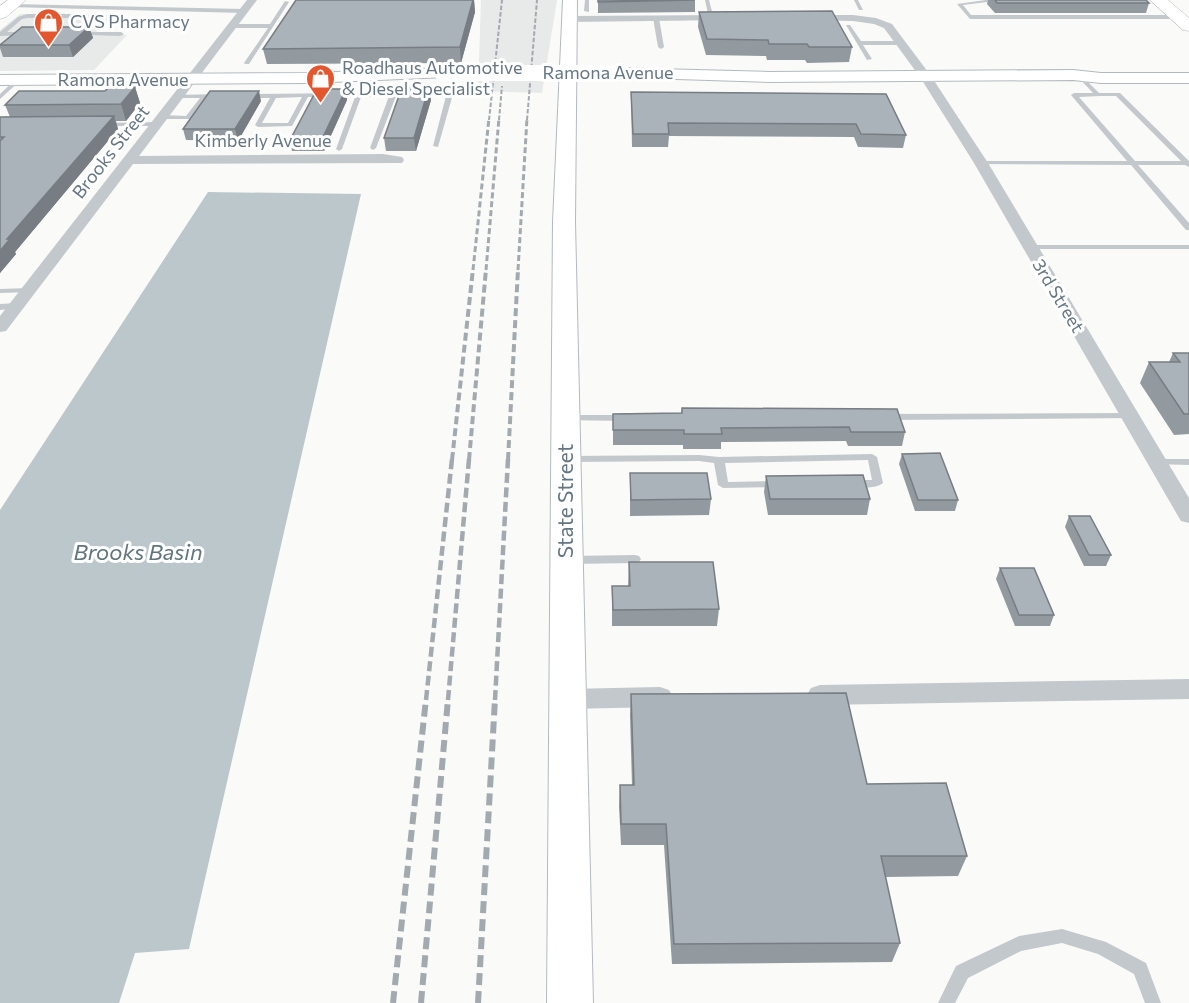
<svg xmlns="http://www.w3.org/2000/svg" width="1189" height="1003" font-family="Commissioner,sans-serif">
<style>
.built{fill:#e8e9e9}
.water{fill:#bbc7cb}
.lines{fill:none;stroke-linecap:round;stroke-linejoin:round}
.secondary-casing{stroke:#b3babf;stroke-width:2}
.primary-casing{stroke:#b5babe;stroke-width:1}
.lane{fill:#c3c8cc;fill-rule:evenodd}
.street{fill:#c3c8cc;fill-rule:evenodd}
.secondary{fill:#fff;fill-rule:evenodd}
.primary{fill:#fff;fill-rule:evenodd}
.rail-far4{stroke:#a2aab0;stroke-width:2;stroke-dasharray:4.5 2;stroke-linecap:butt}
.rail-far3{stroke:#a2aab0;stroke-width:3;stroke-dasharray:6 3;stroke-linecap:butt}
.rail-far2{stroke:#a2aab0;stroke-width:4;stroke-dasharray:8 4;stroke-linecap:butt}
.rail-far1{stroke:#a2aab0;stroke-width:4.5;stroke-dasharray:10 4.5;stroke-linecap:butt}
.rail{stroke:#a2aab0;stroke-width:6;stroke-dasharray:12 6;stroke-linecap:butt}
.secondary-bridge-casing{stroke:#b3babf;stroke-width:16;stroke-linecap:butt}
.secondary-bridge{stroke:#fff;stroke-width:16}
.wall{fill:#929a9f}
.shaded-wall{fill:#777d82}
.building{fill:#aab3b9;stroke:#777d82;stroke-width:1.5}
.labels{text-anchor:middle;stroke-width:6;stroke-linejoin:round;paint-order:stroke}
.far-poi-label{font-size:18px;fill:#657683;stroke:#fff;text-anchor:start}
.far-street-label{font-size:18px;fill:#657683;stroke:#fff}
.street-label{font-size:21px;fill:#657683;stroke:#fff}
.water-label{font-size:22px;font-style:italic;fill:#60757c;stroke:#fff}
</style>
<rect width="100%" height="100%" fill="#fafaf8"/>
<path class="built" d="M481,0h76l-15,93 -64,-2z
M20,14l93,1 -21,21 35,-1 -33,35 -94,1v-41z"/>
<path class="water" d="M208,192l153,2 -172,755 -54,4 -16,50h-119v-493z"/>
<g class="lines">
<defs>
<path id="secondary" d="M563,0h14l-2,222 18,781h-46l6,-781z
M442,68l8,5 -2,4 -139,6 -309,2v-10l309,-2z
M619,68l150,4 304,-2 28,3h88v10h-88l-28,-3 -304,2 -156,-5 -2,-4z"/>
<path id="primary" d="M8,0h18l-20,17 -6,2v-13z
M1150,0h18l21,18v13l-6,-1z"/>
</defs>
<use href="#secondary" class="secondary-casing"/>
<use href="#primary" class="primary-casing"/>
<path class="lane" d="M585,0h4v12l-5,-1z
M705,0h4l5,19 -5,-1z
M854,0h4l5,10h-4z
M986,0h17l-40,5 8,10h208l3,2 -3,2h-209l-13,-15z
M285,1l4,1 -40,62h-4l-1,-1 24,-35h-36l-3,-2 3,-2h38z
M11,4l233,5 3,2 -3,2 -235,-6z
M27,14h48l3,2 -3,2h-48l-5,1 -15,13h20l2,3 -29,1v-4l18,-15z
M656,16l3,2 5,29 -3,2 -3,-2 -5,-29z
M846,25h4l11,16h40l3,2 -3,2h-38l9,14 -5,1z
M78,32h43l3,2 -3,2 -45,-1z
M1080,74l19,19h21l69,68v6l-4,-2h-47l51,58v7h-3l-55,-65 -152,-1 -1,-1 3,-2h146l-56,-66 3,-2h19l-16,-17zM1100,96h16l65,65h-46l-56,-64z
M16,79l5,1 -21,19v-5z
M450,92l3,2 -15,53 -5,-1 13,-50h-50l-20,52 -3,2 -3,-2 19,-52 -28,1 -19,52 -3,2 -3,-2 19,-52h-47l-16,29 -34,1 -3,-2 15,-27h-22l-3,-2 3,-2zM302,97l-14,26h-26l14,-25z
M220,94l3,2 -1,1 -16,1 -16,21h-28l-3,-2 3,-2 24,1 14,-18h-22l-2,-1v-2z
M105,123l52,-1 3,2 -3,2h-54l-1,-1z
M1026,245h163v4h-163z
M29,288l4,2 -1,2 -32,1v-4z
M16,303l4,3 -1,2 -19,2v-6z
M1130,413l3,1 2,2 -2,2 -246,2 -5,-3 5,-3z
M566,415h59l5,3 -5,3 -62,-1 -2,-2 2,-2z
M872,454l5,3 6,26c-7,6 -27,6 -34,0l5,-3h18l-4,-20 -143,3 3,19 50,-1 5,3 -5,3 -55,1 -5,-3 -4,-22 -15,-2 -133,1 -5,-3 5,-3 133,-1 20,2z
M1157,459h32v6l-36,-1 -1,-2z
M635,555l4,1 2,3 -2,3 -4,1 -65,1 -4,-1 -2,-3 2,-3 4,-1z
M1062,929l44,13 40,21 15,40h-16l-11,-29 -36,-20 -36,-11 -41,8 -53,27 -13,25h-17l18,-37 63,-30z"/>
<path class="street" d="M247,0h10l-118,156 244,-2 19,3 2,3 -2,3 -269,1 -127,167 -6,1v-16z
M727,15l5,3 -1,2 -162,2 -5,-3 5,-3z
M806,15h47l23,3 16,6 39,52 57,87 201,335v25l-8,-2 -3,-5 -204,-353 -54,-86 -36,-49 -10,-4 -21,-3 -51,-1 -1,-2z
M1189,679v20l-369,6 -9,-3 -4,-7 4,-7 9,-3z
M660,687l9,3 4,7 -4,7 -9,3 -93,2 -9,-3 -4,-7 4,-7 9,-3z"/>
<use href="#secondary" class="secondary"/>
<use href="#primary" class="primary"/>
<path class="rail-far4" d="M489,120l13,-120
M499,120l3,-34
M527,120l10,-120"/>
<path class="rail-far3" d="M473,270l16,-152
M486,270l13,-152
M518,270l9,-152"/>
<path class="rail-far2" d="M452,460l21,-191
M469,460l17,-191
M508,460l10,-191"/>
<path class="rail-far1" d="M426,700l26,-241
M448,700l21,-241
M495,700l13,-241"/>
<path class="rail" d="M393,1003l33,-304
M421,1003l27,-304
M478,1003l17,-304"/>
<defs>
<path id="secondary-bridge" d="M442,73h177"/>
</defs>
<use href="#secondary-bridge" class="secondary-bridge-casing"/>
<use href="#secondary-bridge" class="secondary-bridge"/>
</g>
<path class="wall" d="M474,0l1,12 -14,51 -194,1 -4,-15z
M598,0h97v12l-97,1z
M988,0h158l3,3 -3,10h-151l-8,-9z
M699,12l153,35 -3,15 -42,1 -2,-3h-38l-1,-4 -60,-1 -8,-28z
M89,27l4,11 -20,19h-70l-3,-9v-4z
M135,87l5,16 -14,18h-10l2,8 -103,123 1,2 -16,19v-156h10l-5,-12z
M346,89l1,11 -23,51h-32l-2,-11z
M631,92l255,2 20,41 -3,13 -45,-1 -4,-10 -185,-1 -1,11h-36z
M431,100l-15,51h-30l-2,-13z
M261,101l-23,40 -52,-1 -3,-11z
M1173,353h16v81l-15,1 -34,-52 9,-21h20z
M682,408l223,24 -3,14h-54l-2,-5 -125,1v7h-38v-4h-70v-31l68,-1z
M902,454l56,46 -3,11h-40l-16,-47z
M630,473l81,26 -2,16 -79,1z
M766,476l104,23 -3,16h-99l-4,-23z
M1069,516l42,39 -5,11h-22l-19,-39z
M629,562l90,47 -2,17h-105v-40h16z
M1000,568l54,47 -4,11h-35l-19,-47z
M631,694l236,90 100,72 -9,20 -73,1 15,66 -8,19 -220,2 -8,-119h-43l-2,-39 1,-21h12l-2,-70z"/>
<path class="shaded-wall" d="M473,0h1l1,12 -14,51 -1,-16z
M89,27l4,11 -20,19 -4,-12z
M135,87l5,16 -14,18 -5,-17z
M429,87l2,13 -15,51 -2,-13z
M346,89l1,11 -23,51 -2,-12z
M259,91l2,10 -23,40 -3,-12z
M114,116l4,13 -103,123 1,2 -16,19v-22l7,-12z"/>
<path class="building" d="M296,0h177l-13,47 -197,2z
M598,0h97l-97,2z
M995,0h151l3,3h-152z
M832,11l20,36h-43l-2,-3h-38l-1,-4 -61,-1 -8,-27z
M22,27h67l-20,18h-69z
M109,87h26l-14,17 -116,1 14,-14h86z
M402,87h27l-15,51h-30z
M317,89h29l-24,50 -32,1z
M210,91h49l-24,38h-52z
M631,92l255,2 20,41 -45,-1 -5,-10 -188,-1 1,11h-36z
M114,116l-107,123h3l-10,12v-110l4,-4h-4v-20z
M1173,353h16v61h-5l-35,-52h31z
M682,408l215,1 8,23h-54l-2,-5 -128,1 1,6h-38v-4h-71v-16l69,-1z
M940,453l18,47h-40l-16,-46z
M630,473h77l4,26 -80,1z
M863,475l7,24h-100l-4,-23z
M1069,516h21l21,39h-22z
M629,562h84l6,47 -106,1 -1,-24h18z
M1000,568h34l20,47h-35z
M846,693l21,91 79,-1 21,73h-86l19,87 -226,1 -8,-120h-45l-1,-39h14l-3,-91z"/>
<defs>
<symbol id="shop-pin" viewBox="-11 -11 22 30"><path d="M0 17L-7.5 6A9.5 9.5 0 1 1 7.5 6Z" fill="#e4572e" stroke="#fff"/><path d="M-5-2.5h2.3a2.7 3.5 0 0 1 5.4 0H5L5.5 6h-11ZM-1.5-2.5h3a1.5 2.3 0 0 0-3 0Z" fill="#fff"/></symbol>
</defs>
<g fill-rule="evenodd">
<use href="#shop-pin" x="32" y="6" width="33" height="45"/>
<use href="#shop-pin" x="304" y="62" width="33" height="45"/>
</g>
<g class="labels">
<g class="far-poi-label">
<text x="70" y="28">CVS Pharmacy</text>
<text x="342" y="74">Roadhaus Automotive<tspan x="342" dy="21">&amp; Diesel Specialist</tspan></text>
</g>
<g class="far-street-label">
<text x="608" y="79">Ramona Avenue</text>
<text x="123" y="86">Ramona Avenue</text>
<text x="263" y="147">Kimberly Avenue</text>
<text transform="translate(111 152) rotate(-52)" y="6">Brooks Street</text>
<text transform="translate(1058 296) rotate(59)" y="6">3rd Street</text>
</g>
<g class="street-label">
<text transform="translate(566 501) rotate(-90)" y="7">State Street</text>
</g>
<g class="water-label">
<text x="138" y="560">Brooks Basin</text>
</g>
</g>
</svg>
